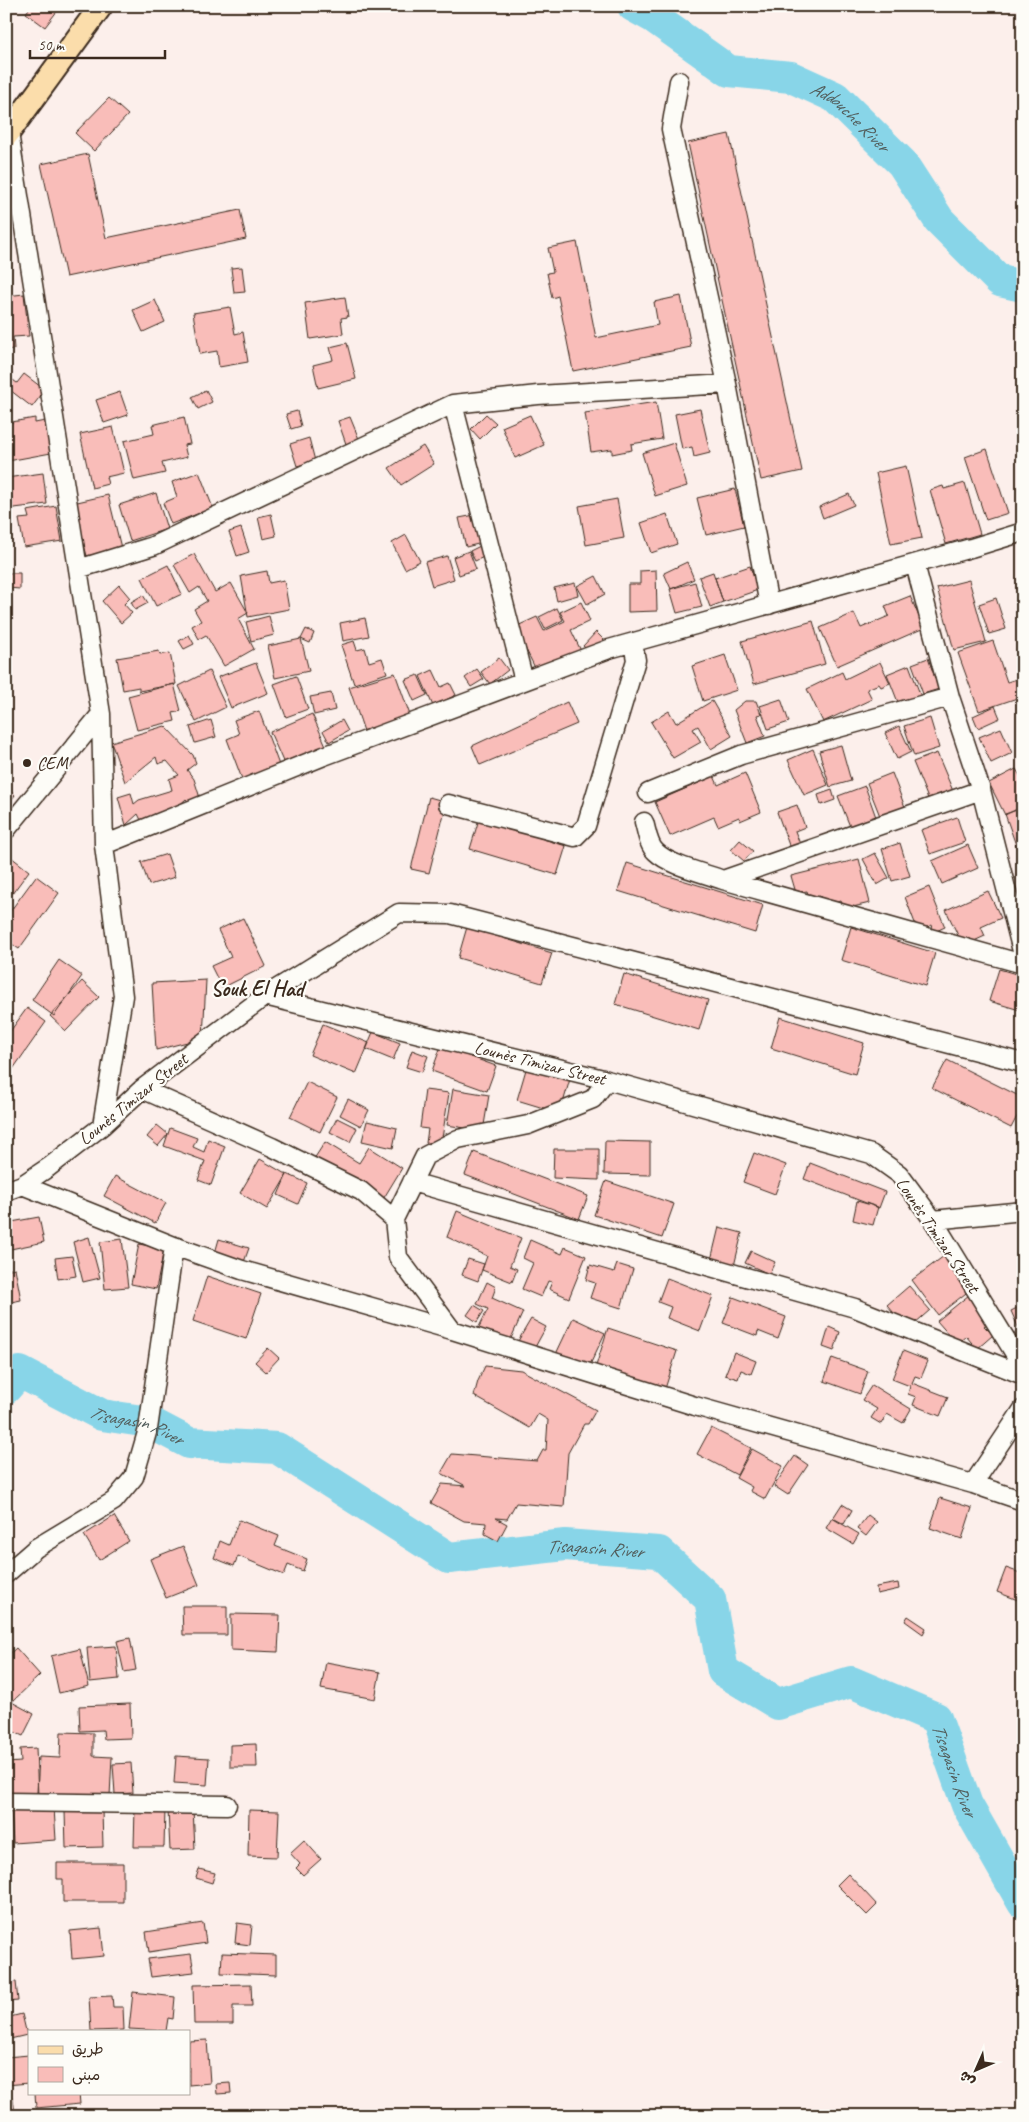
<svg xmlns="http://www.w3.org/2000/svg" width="1029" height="2122" font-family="Caveat,'Playpen Sans Arabic',sans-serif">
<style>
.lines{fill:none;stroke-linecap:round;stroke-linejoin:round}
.river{stroke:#88d5e8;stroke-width:32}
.building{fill:#f9bdb9;stroke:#3b2a1e}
.minor-casing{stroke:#3b2a1e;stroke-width:21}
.major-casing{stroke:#3b2a1e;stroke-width:26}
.minor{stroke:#fdfcf7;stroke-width:18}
.major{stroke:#fbddab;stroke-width:22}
.poi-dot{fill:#3b2a1e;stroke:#fdfcf7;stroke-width:2}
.labels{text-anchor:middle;stroke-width:4.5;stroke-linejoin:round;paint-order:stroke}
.poi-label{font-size:18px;fill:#3b2a1e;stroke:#fdfcf7;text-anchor:start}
.street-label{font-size:18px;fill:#3b2a1e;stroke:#fdfcf7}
.water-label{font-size:19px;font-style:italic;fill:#525d5b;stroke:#fdfcf7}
.district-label{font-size:22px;font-weight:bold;fill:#3b2a1e;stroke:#fdfcf7}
</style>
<rect width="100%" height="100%" fill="#fcefeb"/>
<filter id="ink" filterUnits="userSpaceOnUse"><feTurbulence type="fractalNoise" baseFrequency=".02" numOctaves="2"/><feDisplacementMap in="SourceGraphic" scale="10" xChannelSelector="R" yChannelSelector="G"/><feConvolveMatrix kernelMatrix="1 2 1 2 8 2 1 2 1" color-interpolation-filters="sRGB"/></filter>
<g filter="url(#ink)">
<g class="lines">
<g class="river">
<path id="s1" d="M633,6l20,11 76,54 62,6 44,20 67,66 37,57 61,61 23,5"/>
<path id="s2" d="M6,1388l14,-16 82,43 47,7 40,21 88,5 172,110 116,-13 94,7 51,47 13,72 55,33 73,-22 85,36 31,87 56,98"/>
</g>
</g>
<path class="building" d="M31,6h30l-16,21 -19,-14z
M109,98l19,17 -34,36 -19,-18z
M729,134l73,337 -41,9 -73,-337z
M88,154l18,84 134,-28 6,29 -180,38 -25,-113z
M577,242l19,96 62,-13 -4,-23 27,-6 10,51 -118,24 -15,-75 -6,2 -5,-25 6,-1 -5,-24z
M242,267l3,25 -11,1 -3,-25z
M24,294l5,42 -16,1 1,12 -8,1v-54z
M345,297l3,20 -7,1 2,16 -33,5 -5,-36z
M155,300l10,22 -22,10 -10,-22z
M230,307l5,27 8,-2 5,30 -29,5 -2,-16 -17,3 -7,-41z
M347,343l9,36 -38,9 -5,-23 20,-5 -3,-13z
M24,374l21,16 -13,17 -26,-20v-12l11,8z
M206,390l6,12 -14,7 -6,-12z
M120,392l8,23 -24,8 -8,-23z
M656,402l6,37 -31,5 1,6 -20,4v-5l-21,3 -6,-39z
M700,409l10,44 -16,4 -2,-10 -10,2 -7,-35z
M297,411l4,15 -10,3 -5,-15z
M486,414l10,9 -16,16 -9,-10z
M530,415l14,30 -29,13 -13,-31z
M184,417l6,27 -6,1 3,12 -25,6 3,10 -31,7 -10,-39 30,-7 -2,-9z
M350,417l9,22 -13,5 -8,-23z
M35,418v5l10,-2 6,32 -43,8 -2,-38z
M113,427l11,46 -18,4 2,7 -16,4 -12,-54z
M309,438l6,23 -18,5 -7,-22z
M674,443l13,43 -32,10 -13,-43z
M423,446l11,18 -33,21 -12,-17z
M987,449l21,64 -22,7 -21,-63z
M906,466l16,72 -31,6 -15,-71z
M199,472l14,36 -42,16 -8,-21 14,-6 -5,-15z
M43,473l4,31 -41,5v-31z
M965,483l15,51 -34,10 -16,-54 13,-4 1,3z
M735,489l9,37 -38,9 -9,-37z
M156,493l11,36 -37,12 -11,-36z
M849,494l5,11 -31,13 -4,-11z
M108,495l13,53 -34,8 -14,-53z
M617,499l7,39 -38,7 -7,-39z
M56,506l6,35 -38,6 -5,-28 10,-1 -2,-7z
M271,514l5,22 -13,3 -5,-22z
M667,514l10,30 -26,9 -10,-30z
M475,515l7,28 -16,4 -7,-29z
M241,528l8,24 -12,4 -8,-24z
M406,535l14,26 -15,8 -13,-26z
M480,546l6,10 -11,5 -5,-10z
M469,551l7,18 -17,6 -6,-18z
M194,554l21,38 16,-9 17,30 -10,6 16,30 -30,17 -18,-31 -7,4 -7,-13 9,-5 -7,-12 13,-8 -8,-14 -9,6 -16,-28z
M447,556l7,23 -22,7 -7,-24z
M687,562l7,17 -23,10 -7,-16z
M168,565l14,29 -26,12 -14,-28z
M750,566l8,24 -35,12 -8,-24z
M656,570l1,41 -29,1v-28h12v-13z
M267,571l2,12 15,-3 5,29 -41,8 -7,-41z
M713,572l10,30 -13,5 -11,-30z
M8,573h12v16l-12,-1z
M596,576l9,18 -18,10 -10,-18z
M969,580l17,62 -32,8 -17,-62z
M695,582l7,25 -25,6 -7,-24z
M575,583l3,12 -21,6 -3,-13z
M119,585l11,13 -6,6 8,9 -11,10 -19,-22z
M143,595l5,8 -13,7 -4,-8z
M910,596l14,32 -87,38 -17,-38 34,-15 7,15 28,-12 -4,-10z
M996,598l10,31 -17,5 -10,-30z
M581,602l9,19 -19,9 11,23 -44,21 -23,-47 22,-10 7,14 21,-10 -5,-9z
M557,608l6,12 -18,9 -6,-12z
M269,616l5,19 -23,6 -5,-19z
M365,618l4,18 -26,5 -3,-18z
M813,621l12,43 -71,20 -12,-43z
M306,629l8,4 -4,10 -9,-4z
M596,632l9,9 -13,13 -9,-8z
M189,635l5,9 -10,5 -5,-8z
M301,639l8,32 -34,7 -7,-32z
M354,641l3,9 8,-2 4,14 13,-4 5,15 -33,11 -13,-39z
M993,641l14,41 10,-3 6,17 -44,15 -21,-58z
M159,651l1,4 10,-2 6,31 -37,7v-4l-16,3 -6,-32z
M725,655l12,35 -34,11 -11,-35z
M499,658l9,12 -18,14 -9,-12z
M928,658l11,31 -16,5 -11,-30z
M880,662l10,21 -9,4 -2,-3 -12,5 5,10 -49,23 -16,-33 35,-17 3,7z
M256,663l12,30 -37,15 -13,-31z
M909,665l14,37 -22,8 -14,-36z
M477,669l7,10 -13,8 -6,-9z
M433,670l8,17 9,-4 6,12 -23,11 -13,-30z
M209,671l17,36 -30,15 -17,-36z
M395,673l16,45 -46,16 -16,-47z
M418,675l9,20 -13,6 -9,-21z
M296,676l12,33 -22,8 -12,-33z
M174,684l7,27 -8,2 2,8 -38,9 -9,-34z
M331,693l4,17 -21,5 -4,-18z
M781,699l8,23 -21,7 -8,-23z
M712,701l20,35 -21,13 -13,-23 -5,3 8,13 -28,16 -22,-36 18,-11 7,12z
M745,701h11l5,13 -4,1 8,21 -18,7 -13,-33z
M567,702l10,22 -97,41 -8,-19z
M995,706l5,12 -22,10 -5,-12z
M259,711l20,54 -37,14 -15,-40 12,-5 -5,-14z
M312,714l15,34 -42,18 -15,-34z
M930,718l9,30 -25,8 -10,-30z
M211,720l5,17 -21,6 -5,-16z
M342,720l6,11 -19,11 -6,-11z
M165,726l28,29 3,8 -9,7 7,9 6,19 -9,6 -5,-5 -10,9 -21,6 -13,8 -4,-8 -12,11 -8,-28 13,-4 3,11 5,-4 33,-10 -3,-11 10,-4 -12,-14 -9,3 -2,-7 -31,25 -14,-40z
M899,726l12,26 -14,7 -12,-26z
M1001,728l11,25 -21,10 -12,-26z
M841,745l10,36 -21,6 -11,-36z
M813,749l15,36 -24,10 -16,-35z
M937,753l16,38 -24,10 -16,-39z
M1016,769l7,12v25l-18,9 -16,-32z
M745,773l16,39 -21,9 -1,-4 -21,9 -4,-9 -44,19 -15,-34 59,-26 4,9z
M892,773l13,34 -25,9 -13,-33z
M865,786l12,34 -26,9 -13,-33z
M6,788l9,7 -9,12z
M832,790l3,10 -14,5 -3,-10z
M429,797l18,5 -18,71 -18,-4z
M797,805l8,22 -10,4 5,13 -10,4 -13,-36z
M1023,808v57l-18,-51z
M957,817l8,25 -35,12 -9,-24z
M479,819l87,27 -9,29 -87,-26z
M740,840l13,11 -9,10 -13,-11z
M900,843l10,33 -18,5 -10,-32z
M968,845l10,23 -36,16 -10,-23z
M875,853l14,25 -12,7 -14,-26z
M167,854l8,23 -26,8 -8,-23z
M11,857l18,14 -23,31v-38z
M859,859l11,44 -26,6 -3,-8 -18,5 -3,-10 -11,2 -2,-7 -11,2 -5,-17z
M627,863l136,42 -8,28 -137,-42z
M36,876l23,17 -40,56 -13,-9v-23z
M929,887l16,40 -11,5 -2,-7 -14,6 -13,-34z
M1023,889v20l-7,-17z
M988,891l13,27 -20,9 4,9 -22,10 -17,-36z
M243,918l23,48 -44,22 -11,-22 20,-9 -13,-27z
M467,927l85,26 -10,30 -84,-25z
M851,927l84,26 -10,33 -84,-26z
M59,960l23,16 -28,40 -22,-16z
M999,969l24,7v35l-34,-10z
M624,974l84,26 -9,30 -84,-26z
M206,980l-3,58 -47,12 -4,-67z
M82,981l17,16 -33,34 -16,-15z
M27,1008l19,14 -40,57v-42z
M780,1017l84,26 -9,31 -84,-26z
M323,1024l46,19 -13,31 -46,-19z
M373,1032l27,11 -7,17 -27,-11z
M441,1046l55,20 -9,25 -55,-20z
M412,1050l16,6 -6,16 -16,-5z
M947,1060l76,38v7l-12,23 -79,-40z
M527,1066l43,13 -10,34 -43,-13z
M307,1082l30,15 -17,35 -30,-15z
M453,1089l36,6 -6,36 -36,-6z
M425,1090l24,3 -8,52 -15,-2 2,-14 -8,-1z
M348,1099l21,11 -8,16 -21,-11z
M337,1118l20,10 -7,14 -20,-10z
M367,1121l30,7 -4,20 -31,-7z
M157,1125l11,9 -10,12 -11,-9z
M170,1128l27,10 -4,9 11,5 4,-13 17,7 -14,39 -13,-5 7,-19 -41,-15z
M605,1141l45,1v33l-46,-1z
M325,1142l34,21 10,-16 33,21 -20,33 -68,-42z
M554,1149h45v31l-46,-2z
M474,1152l114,44 -9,23 -114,-44z
M754,1153l32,12 -11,29 -32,-12z
M260,1159l27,16 -20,34 -27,-16z
M810,1163l75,29 -6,16 -75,-29z
M287,1174l20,9 -9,21 -20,-9z
M115,1176l51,27 -11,20 -51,-27z
M606,1181l68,23 -12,34 -68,-23z
M857,1201l21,6 -5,18 -20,-5z
M457,1211l64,27 -11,28 7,3 -5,13 -30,-12 5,-14 -40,-19z
M39,1217l5,25 -38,8v-27z
M719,1227l23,6 -8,33 -23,-6z
M89,1237l11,41 -17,4 -10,-40z
M122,1239l6,48 -23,2 -5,-47z
M219,1239l30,9 -5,14 -29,-9z
M530,1240l32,14 3,-7 21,9 -17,42 -20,-9 3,-7 -4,-1 -7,16 -19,-8 11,-26 -10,-5z
M139,1244l25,5 -8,40 -25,-5z
M751,1251l24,11 -6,12 -24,-11z
M72,1256l4,20 -18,3 -3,-21z
M944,1256l26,34 -32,25 -26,-35z
M468,1259l16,5 -6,17 -16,-6z
M617,1264l16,5 -12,39 -31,-10 5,-15 -9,-3 4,-15 24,7z
M15,1268l6,32 -15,3v-33z
M207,1276l54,18 -15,45 -53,-18z
M667,1278l46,18 -13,35 -33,-13 4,-11 -13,-5z
M487,1282l9,5 -4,11 31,14 -15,33 -31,-14 11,-22 -11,-5z
M909,1286l21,24 -16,14 -7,-7 -6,4 -14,-16z
M969,1295l22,25 -7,6 9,9 -16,14 -11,-13 -9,8 -20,-23z
M733,1297l53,20 -8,22 -20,-8 -1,5 -34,-13z
M474,1305l10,6 -7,11 -10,-7z
M1023,1305v33l-12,-27z
M573,1318l32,15 -17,36 -32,-15z
M531,1319l15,8 -12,22 -16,-8z
M829,1327l11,5 -6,19 -11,-4z
M608,1328l69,23 -13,41 -69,-23z
M268,1348l11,10 -13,14 -11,-10z
M903,1351l25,10 -7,17 -6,-2 -3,7 36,14 -8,19 -27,-11 3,-8 -8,-3 2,-8 -18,-7z
M734,1352l22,9 -5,13 -10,-4 -3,9 -13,-4z
M832,1358l36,13 -8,23 -36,-13z
M485,1366l36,4 75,40 -8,14h-4l-16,29 -4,54 -48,-4 -9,16 -11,-1 11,6 -9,17 -13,-7 1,-11 -22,-2 -33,-18 11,-19 24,2 -25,-13 11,-19 85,7 6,-11h3l2,-30 -10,-6 -8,14 -56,-32 4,-15z
M872,1385l39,24 -8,14 -16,-9 -6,10 -10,-6 6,-9 -15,-9z
M711,1428l40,20 -14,27 -40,-21z
M752,1449l31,17 -18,33 -15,-8 2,-4 -16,-9z
M795,1456l13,9 -20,30 -14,-9z
M940,1498l32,10 -10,31 -32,-11z
M842,1504l10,6 -8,14 -11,-6z
M868,1515l9,7 -11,14 -9,-7z
M114,1516l15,25 -30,19 -15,-25z
M832,1518l27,16 -6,10 -27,-16z
M239,1520l40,16 -4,10 32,13 -4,12 -15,-6 -4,10 -46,-19 -4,10 -20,-8 6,-17 9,4z
M183,1546l16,39 -33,13 -16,-39z
M1006,1568l17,6v28l-26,-10z
M898,1583l1,6 -22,5 -1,-7z
M182,1606h45v29h-44z
M231,1614l49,1 -2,37 -47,-2z
M908,1616l18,12 -3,6 -18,-13z
M130,1638l6,32 -12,2 -7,-31z
M116,1646l3,33 -29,3 -3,-34z
M16,1648l24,27 -28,27 -6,-7v-38z
M80,1649l9,37 -30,7 -8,-37z
M326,1662l54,10 -5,27 -54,-10z
M6,1699l28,15 -11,22 -11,-5 -5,9z
M130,1704l1,34 -27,1 -1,-9 -23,1 -1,-25z
M61,1732l32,1v23l19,1 -2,39 -73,-3 2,-36 21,1z
M256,1744l1,23h-27v-22z
M36,1748l2,49 -32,1v-35l15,-1 -1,-13z
M176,1756l33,2 -2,27 -33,-2z
M131,1763l2,30 -18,1 -2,-30z
M54,1808l2,32 -43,3 -2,-33z
M135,1808l30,1 -1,38h-30z
M193,1809l2,40 -25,1 -2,-40z
M102,1810l1,37 -37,1 -1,-37z
M249,1810l30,1 -2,46 -29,-1z
M304,1840l17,19 -18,16 -7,-7 4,-4 -10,-11z
M57,1863h66v39h-60v-23h-6z
M199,1869l16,4 -3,10 -16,-5z
M848,1874l29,31 -10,10 -30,-30z
M203,1923l3,20 -57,9 -3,-20z
M237,1923l15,2 -2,20 -15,-2z
M101,1928l3,28 -32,3 -2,-28z
M222,1953l54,2v20l-55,-2z
M191,1954l3,18 -43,5 -3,-18z
M16,1982l2,19 -12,1v-19z
M251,1984l1,22h-19v18h-39l-1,-39z
M133,1992l42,5 -2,22 -5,-1 -2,13 -37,-2z
M112,1996l1,11h10l1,23 -33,1 -2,-34z
M22,2014l5,21 -21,5v-22z
M207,2040l3,43 -21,2v-44z
M29,2055v28l-23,2v-28z
M230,2083l1,10 -14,1 -1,-10z
M35,2093h44l1,11 -44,4z
M13,2098l2,17h-9v-16z"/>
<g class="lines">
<defs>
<path id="minor" d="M679,81l-8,48 56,255
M9,133l92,581 3,131 19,151 -21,130
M453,404l71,277
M915,564l35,133 31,93
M78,569l75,-23 300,-142 85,-9 189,-11 42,221
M648,793l93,-38 209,-58
M448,804l127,33 11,-11 50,-166 -3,-17
M644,822c3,10 4,23 12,30 13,13 48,21 67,28
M6,830l95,-116
M104,845l220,-89 285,-107 362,-101 52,-16
M1023,955l-42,-165 -258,90 300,84
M265,996l342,84 264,74 28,20 34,46 90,147
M142,1089l130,58 89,44 33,28
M412,1182l443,126 168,67
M22,1185l152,61 68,24 210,60 243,76 278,78 50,17
M6,1191l16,-6 27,-18 53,-41 40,-37 123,-93 134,-83 51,1 573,149
M933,1220l90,-9
M452,1330l-54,-73 -4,-38 31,-63 33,-17 70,-14 65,-26 14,-19
M973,1484l50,-75
M6,1574l30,-26 78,-47 20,-24 14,-48 26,-183
M6,1802l221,3"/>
<path id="major" d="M6,136l95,-130"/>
</defs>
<use href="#minor" class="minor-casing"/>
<use href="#major" class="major-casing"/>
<use href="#minor" class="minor"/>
<use href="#major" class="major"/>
</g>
</g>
<circle class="poi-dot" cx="27" cy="763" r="5"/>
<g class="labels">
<g class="poi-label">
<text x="37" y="769">CEM</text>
</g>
<g class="street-label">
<text transform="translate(540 1063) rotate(14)" y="6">Lounès Timizar Street</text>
<text transform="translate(133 1099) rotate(-39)" y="6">Lounès Timizar Street</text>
<text transform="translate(938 1235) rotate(56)" y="6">Lounès Timizar Street</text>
</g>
<g class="water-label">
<text dy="7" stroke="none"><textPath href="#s1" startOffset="250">Addouche River</textPath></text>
<text dy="7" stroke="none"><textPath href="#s2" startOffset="150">Tisagasin River</textPath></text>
<text dy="7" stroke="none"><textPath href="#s2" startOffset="645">Tisagasin River</textPath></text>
<text dy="7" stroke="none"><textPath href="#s2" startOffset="1140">Tisagasin River</textPath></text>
</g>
<g class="district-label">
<text x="257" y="996">Souk El Had</text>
</g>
</g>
<rect width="1029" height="2122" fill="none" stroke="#fdfcf7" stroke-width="25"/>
<rect x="12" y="12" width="1004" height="2097" fill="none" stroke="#3b2a1e" stroke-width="2" filter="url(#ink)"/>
<rect x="28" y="2030" width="162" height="65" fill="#fdfcf7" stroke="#afa8a0"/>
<rect x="38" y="2046" width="25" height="8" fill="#fbddab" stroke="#afa8a0"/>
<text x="72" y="2054" font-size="15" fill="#3b2a1e">طريق</text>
<rect x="38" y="2067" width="25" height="15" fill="#f9bdb9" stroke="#afa8a0"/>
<text x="72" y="2080" font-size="15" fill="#3b2a1e">مبنى</text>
<g transform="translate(976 2070) rotate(225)" stroke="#fdfcf7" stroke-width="4" paint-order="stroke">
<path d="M0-4L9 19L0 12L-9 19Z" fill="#3b2a1e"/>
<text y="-8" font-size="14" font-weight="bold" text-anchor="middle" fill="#3b2a1e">ش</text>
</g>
<path d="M30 50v8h135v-8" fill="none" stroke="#3b2a1e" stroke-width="2.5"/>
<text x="38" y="50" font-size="15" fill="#3b2a1e" stroke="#fdfcf7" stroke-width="4" paint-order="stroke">50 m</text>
</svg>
